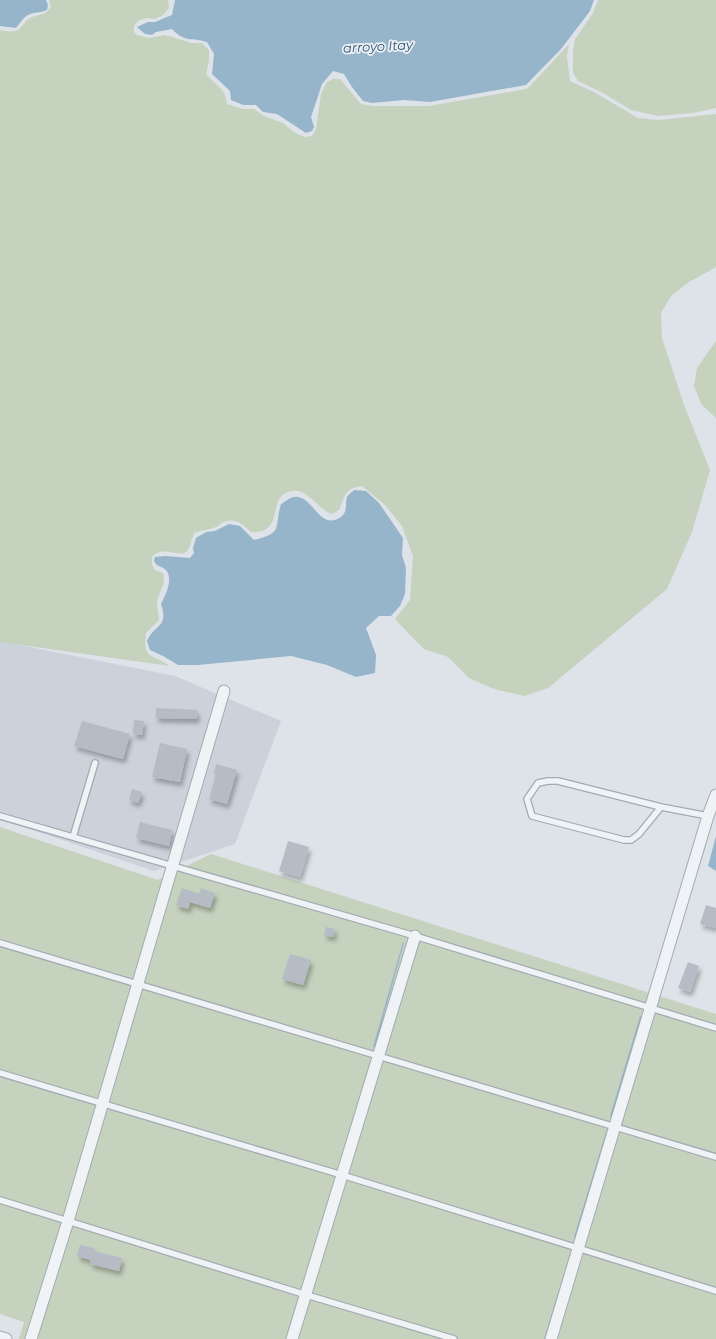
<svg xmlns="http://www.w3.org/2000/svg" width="716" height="1339" font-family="Montserrat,sans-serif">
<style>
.built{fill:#cbd2da}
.green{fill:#c5d2be}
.water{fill:#97b5ca}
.building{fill:#b5bcc5;filter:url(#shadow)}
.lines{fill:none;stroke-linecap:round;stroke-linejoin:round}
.service-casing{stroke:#a2aab2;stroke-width:8}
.minor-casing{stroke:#a2aab2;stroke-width:13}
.service{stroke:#f0f3f6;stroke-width:5.5}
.minor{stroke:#f0f3f6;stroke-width:11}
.labels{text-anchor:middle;stroke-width:3.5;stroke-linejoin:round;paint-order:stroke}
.water-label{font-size:13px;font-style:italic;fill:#2f5574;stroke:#edf1f5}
</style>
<defs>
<filter id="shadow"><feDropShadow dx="2.5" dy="4.5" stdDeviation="2" flood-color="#0004"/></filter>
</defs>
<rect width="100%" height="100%" fill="#dde3e8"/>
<path class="built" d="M0,641l175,35 106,45 -46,123 -81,27 -154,-52z"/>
<path class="green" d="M49,0h119l1,8 -6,7 -8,4 -9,-1 -8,3 -4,5v6l3,3 12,3 16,-3 27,8h10l7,7v11l-3,13c10,12 19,13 21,30l16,5h11l10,7 19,7 12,10 10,4 7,-1 4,-7 5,-35 6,-12 6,-3h7l21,25 11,2h57l97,-17 4,-3 39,-42 -2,12 3,25 24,11 44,26 21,2 57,-6v153l-27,15 -18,14 -10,17 1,25 22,67 26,65 -18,62 -25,57 -119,99 -24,8 -30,-7 -25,-11 -21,-21 -24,-8 -16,-16 -13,-14 15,-19 3,-44 -11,-30 -17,-21 -23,-19c-17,2 -17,10 -23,24l-7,4c-14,-4 -24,-26 -39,-23 -24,3 -12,29 -27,38 -3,3 -10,3 -15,3 -7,-7 -16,-15 -27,-10 -3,1 -5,4 -8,5 -7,3 -15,3 -22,6 -2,5 -4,15 -7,18 -7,8 -24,-7 -35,6v7l3,6 8,3c4,14 -6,19 -6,31 0,5 2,10 2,16l-13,13c-3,27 4,20 24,33l-170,-24v-612c5,1 10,2 16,1 6,-2 8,-10 14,-13 8,-4 17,-2 21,-12z
M598,0h118v108l-23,5 -35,3 -27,-6 -28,-17 -25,-12 -5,-8v-22l2,-12 18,-26z
M716,341v77l-15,-14 -7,-18 3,-18z
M0,827l158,53 53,-26 505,160v325h-697l5,-17 -24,-8z"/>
<path class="water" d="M0,0h46l2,5 -1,5c-5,2 -8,2 -13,3 -9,1 -13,9 -18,15l-16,-2z
M175,0h419l-4,11 -29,38 -35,36 -96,17 -26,-2 -32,3 -9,-2 -11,-14 -8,-13 -11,-3 -11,13 -11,33 3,10 -2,4 -6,2 -29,-19 -14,-2 -7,-7h-13l-12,-5 -1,-9 -18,-17 2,-20 -7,-12c-16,-5 -22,1 -35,-13l-16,3 -4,3 -7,-1 -8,-7 11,-5h7l17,-7z
M354,490l12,1 13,12 24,35 -1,17 4,13 -1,26 -5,12 -9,10h-12l-13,12 10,27 -1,18 -19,4 -29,-12 -36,-9 -93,9h-20l-15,-9 -13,-6 -3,-9c8,-18 22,-13 14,-37 4,-9 13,-24 5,-34 -4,-4 -9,-3 -12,-9l1,-4 10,-1 25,2 4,-5 -1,-5 3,-10 10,-6 9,-1 14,-7 11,2 14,14c30,-7 20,-13 27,-36 4,-2 9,-7 13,-7 19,-3 25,35 47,20 7,-5 4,-13 6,-20 1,-2 5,-5 7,-7z
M716,836v35l-8,-5z
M403,942l1,1 -29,104h-2z
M640,1016l2,1 -30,100 -2,-1z
M606,1132l1,1 -31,104h-2z
M570,1254h2l-27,85h-1z"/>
<path class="building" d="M156,708l41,2v9l-41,-1z
M134,720l10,1 -2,14 -9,-1z
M82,721l48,13 -7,25 -49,-13z
M160,743l27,6 -7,33 -28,-5z
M216,764l21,6 -10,34 -18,-5 7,-25h-2z
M132,789l10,3 -4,11 -9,-3z
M140,822l32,8 -3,16 -33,-8z
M288,841l21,6 -9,30 -21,-6z
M182,888l17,6 2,-6 14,5 -5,15 -20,-6 -2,7 -12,-4z
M706,905l10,3v20l-16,-4z
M326,927l9,2 -2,8 -9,-2z
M290,954l21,6 -8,25 -21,-6z
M688,962l11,4 -9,26 -12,-4z
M80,1245l14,3v3l28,7 -3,13 -29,-7 1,-4 -14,-4z"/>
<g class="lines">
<defs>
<path id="service" d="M661,807l-22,27 -8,6h-7l-92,-24 -5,-17 11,-16 10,-2h10l103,26 47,9
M0,816l415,120 301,92
M73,837l22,-74
M0,943l716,214
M0,1073l342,102 374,116
M0,1200l300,93 154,46"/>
<path id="minor" d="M0,1337l6,2
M31,1339l37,-118 156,-530
M292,1339l123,-403
M551,1339l157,-523 8,-21"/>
</defs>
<use href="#service" class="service-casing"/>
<use href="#minor" class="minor-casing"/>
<use href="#service" class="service"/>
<use href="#minor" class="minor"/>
</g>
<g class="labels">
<g class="water-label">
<text transform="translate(378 46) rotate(-3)" y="5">arroyo Itay</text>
</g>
</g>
</svg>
